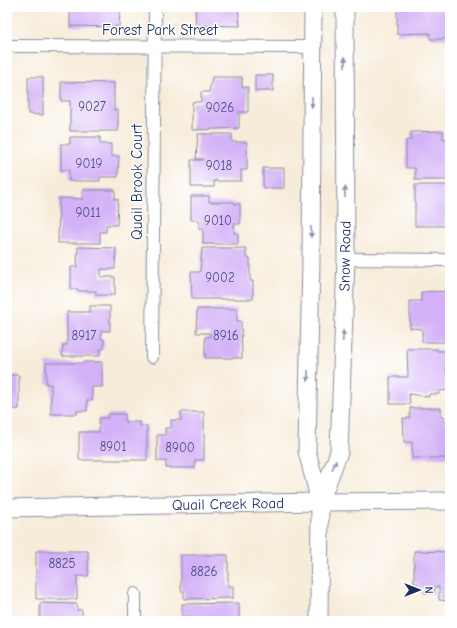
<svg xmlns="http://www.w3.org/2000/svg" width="457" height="628" font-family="'Comic Neue',sans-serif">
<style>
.building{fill:#d3b0f7}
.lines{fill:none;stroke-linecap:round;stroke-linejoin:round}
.street-casing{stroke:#898e9c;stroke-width:14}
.secondary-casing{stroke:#898e9c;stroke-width:19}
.street{stroke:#fff;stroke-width:12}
.secondary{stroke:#fff;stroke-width:17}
.oneway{fill:#8d97ae}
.labels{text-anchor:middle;stroke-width:3;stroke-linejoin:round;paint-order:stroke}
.number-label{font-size:13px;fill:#494f84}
.street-label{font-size:15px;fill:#1b2f5e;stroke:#fff}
</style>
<rect width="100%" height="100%" fill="#fff"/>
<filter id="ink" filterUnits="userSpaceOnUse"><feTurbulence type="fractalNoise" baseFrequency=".025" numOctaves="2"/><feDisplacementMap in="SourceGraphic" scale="8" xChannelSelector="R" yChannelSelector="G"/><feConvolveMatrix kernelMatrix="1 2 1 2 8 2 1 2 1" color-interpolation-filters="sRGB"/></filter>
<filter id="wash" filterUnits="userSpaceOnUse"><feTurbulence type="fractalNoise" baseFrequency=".012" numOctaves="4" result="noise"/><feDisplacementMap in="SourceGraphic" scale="16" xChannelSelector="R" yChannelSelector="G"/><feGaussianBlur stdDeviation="0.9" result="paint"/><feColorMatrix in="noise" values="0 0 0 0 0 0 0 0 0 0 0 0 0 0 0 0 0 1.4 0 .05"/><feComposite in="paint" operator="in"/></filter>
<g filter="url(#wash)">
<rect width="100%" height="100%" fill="#f7ecda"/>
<g id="blocks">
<path class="building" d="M70,7l50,1 -1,19 -49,-1z
M200,7h38l2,19 -44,-1 -1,-17z
M397,7h53v32h-20v-6l-33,1z
M255,75h18v16h-18z
M28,77h15v38l-15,-1z
M212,77h30v10h6v25h-9v16l-47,2v-28h9v-10h8z
M61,82l53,1v27h4v21h-48v-30h-9z
M443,131v8l7,-1v42h-35v-12h-9v-28h5v-8z
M198,134h34v8h15v28h-6v11h-27v6h-23v-27h12v-1h-7z
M70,137h30v7h11v12h8l-1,21h-18v4h-31v-11h-8v-26h9z
M263,168h21v20h-21z
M415,185h35v41h-35z
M83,190h32v9h3l-1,26h-11v7h-6v11h-42l1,-45 24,1z
M191,196h18v6h25v2h6v20h-6v9h4v11h-35v-15h-4v-9h-8z
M78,247l38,1 -1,21h-14v8h14v18h-19v-4h-18v-2h-7v-22h6z
M202,248h44v10h4v23h3v18h-61l-1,-27h9z
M450,291v51h-28v-13l-12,-1v-27h11v-9z
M90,306h20v25h-9v8h3v10h-4v7h-38l1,-11h4v-33h23z
M197,309h40v12h4l1,37h-37v-21h5v-4h-14z
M407,349h30v2h9v20h4v19l-11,1v3h-10v3l-20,-3 1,10h-20v-27h18z
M84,362h18v25h-10v13h-5v11h-10v3h-26v-30h-5v-21h38z
M7,375h12v34l-12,1z
M410,408h31v9h3v6h6v35h-38v-16h-8l-1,-24h7z
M181,412h23v48h-9v8h-29v-7h-9v-26h8v-7h6v-8h10z
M108,414h17v8h15v4h7v34h-68v-28h20v-14h9z
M36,551h52v25h-11v23h-41z
M414,551l36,1v49l-11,-1v-13h-5v6h-10v-5h-6v-5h-4z
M181,555h47v31h5v12l-49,1v-8h-3z
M40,603l37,1v6h5v10l-42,1z
M239,603v18h-47v-4h-10v-13z"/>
</g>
</g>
<g filter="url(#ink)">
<use href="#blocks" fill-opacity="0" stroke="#898e9c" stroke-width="1"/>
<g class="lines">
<defs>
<path id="street" d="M7,46l306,1
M346,259l104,1
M152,357l3,-350
M135,621v-27"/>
<path id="secondary" d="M313,7l-2,254 -4,190 13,51 -1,119
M320,502l19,-50 7,-193 -1,-252
M7,508l313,-6 130,-1"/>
</defs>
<use href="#street" class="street-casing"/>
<use href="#secondary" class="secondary-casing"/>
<use href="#street" class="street"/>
<use href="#secondary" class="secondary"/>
</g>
<defs><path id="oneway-solid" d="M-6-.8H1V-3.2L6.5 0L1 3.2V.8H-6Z"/></defs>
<g class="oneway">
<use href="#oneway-solid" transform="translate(345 62) rotate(-90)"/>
<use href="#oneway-solid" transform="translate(312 102) rotate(90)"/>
<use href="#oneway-solid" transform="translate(345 192) rotate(-90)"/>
<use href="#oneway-solid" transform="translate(311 232) rotate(90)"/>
<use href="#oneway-solid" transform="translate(343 336) rotate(-88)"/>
<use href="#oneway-solid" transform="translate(308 376) rotate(91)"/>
<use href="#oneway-solid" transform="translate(334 465) rotate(-69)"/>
</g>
</g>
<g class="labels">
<g class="number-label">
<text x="92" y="111">9027</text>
<text x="220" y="112">9026</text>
<text x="89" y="168">9019</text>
<text x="219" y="170">9018</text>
<text x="88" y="217">9011</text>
<text x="218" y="225">9010</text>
<text x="220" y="282">9002</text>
<text x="84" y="340">8917</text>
<text x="226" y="340">8916</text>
<text x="113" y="451">8901</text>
<text x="180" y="452">8900</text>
<text x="62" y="568">8825</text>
<text x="204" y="576">8826</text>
</g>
<g class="street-label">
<text x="160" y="35">Forest Park Street</text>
<text transform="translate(137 182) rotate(-90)" y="5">Quail Brook Court</text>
<text transform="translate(345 256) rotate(-89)" y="5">Snow Road</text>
<text transform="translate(228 504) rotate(-1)" y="5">Quail Creek Road</text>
</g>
</g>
<rect width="457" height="628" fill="none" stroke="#fff" stroke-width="24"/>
<g transform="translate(419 590) rotate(90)" stroke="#ffffff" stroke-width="3" paint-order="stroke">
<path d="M0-3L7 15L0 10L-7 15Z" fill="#1b2f5e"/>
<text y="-6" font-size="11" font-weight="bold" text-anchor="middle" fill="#1b2f5e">N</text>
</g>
</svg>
